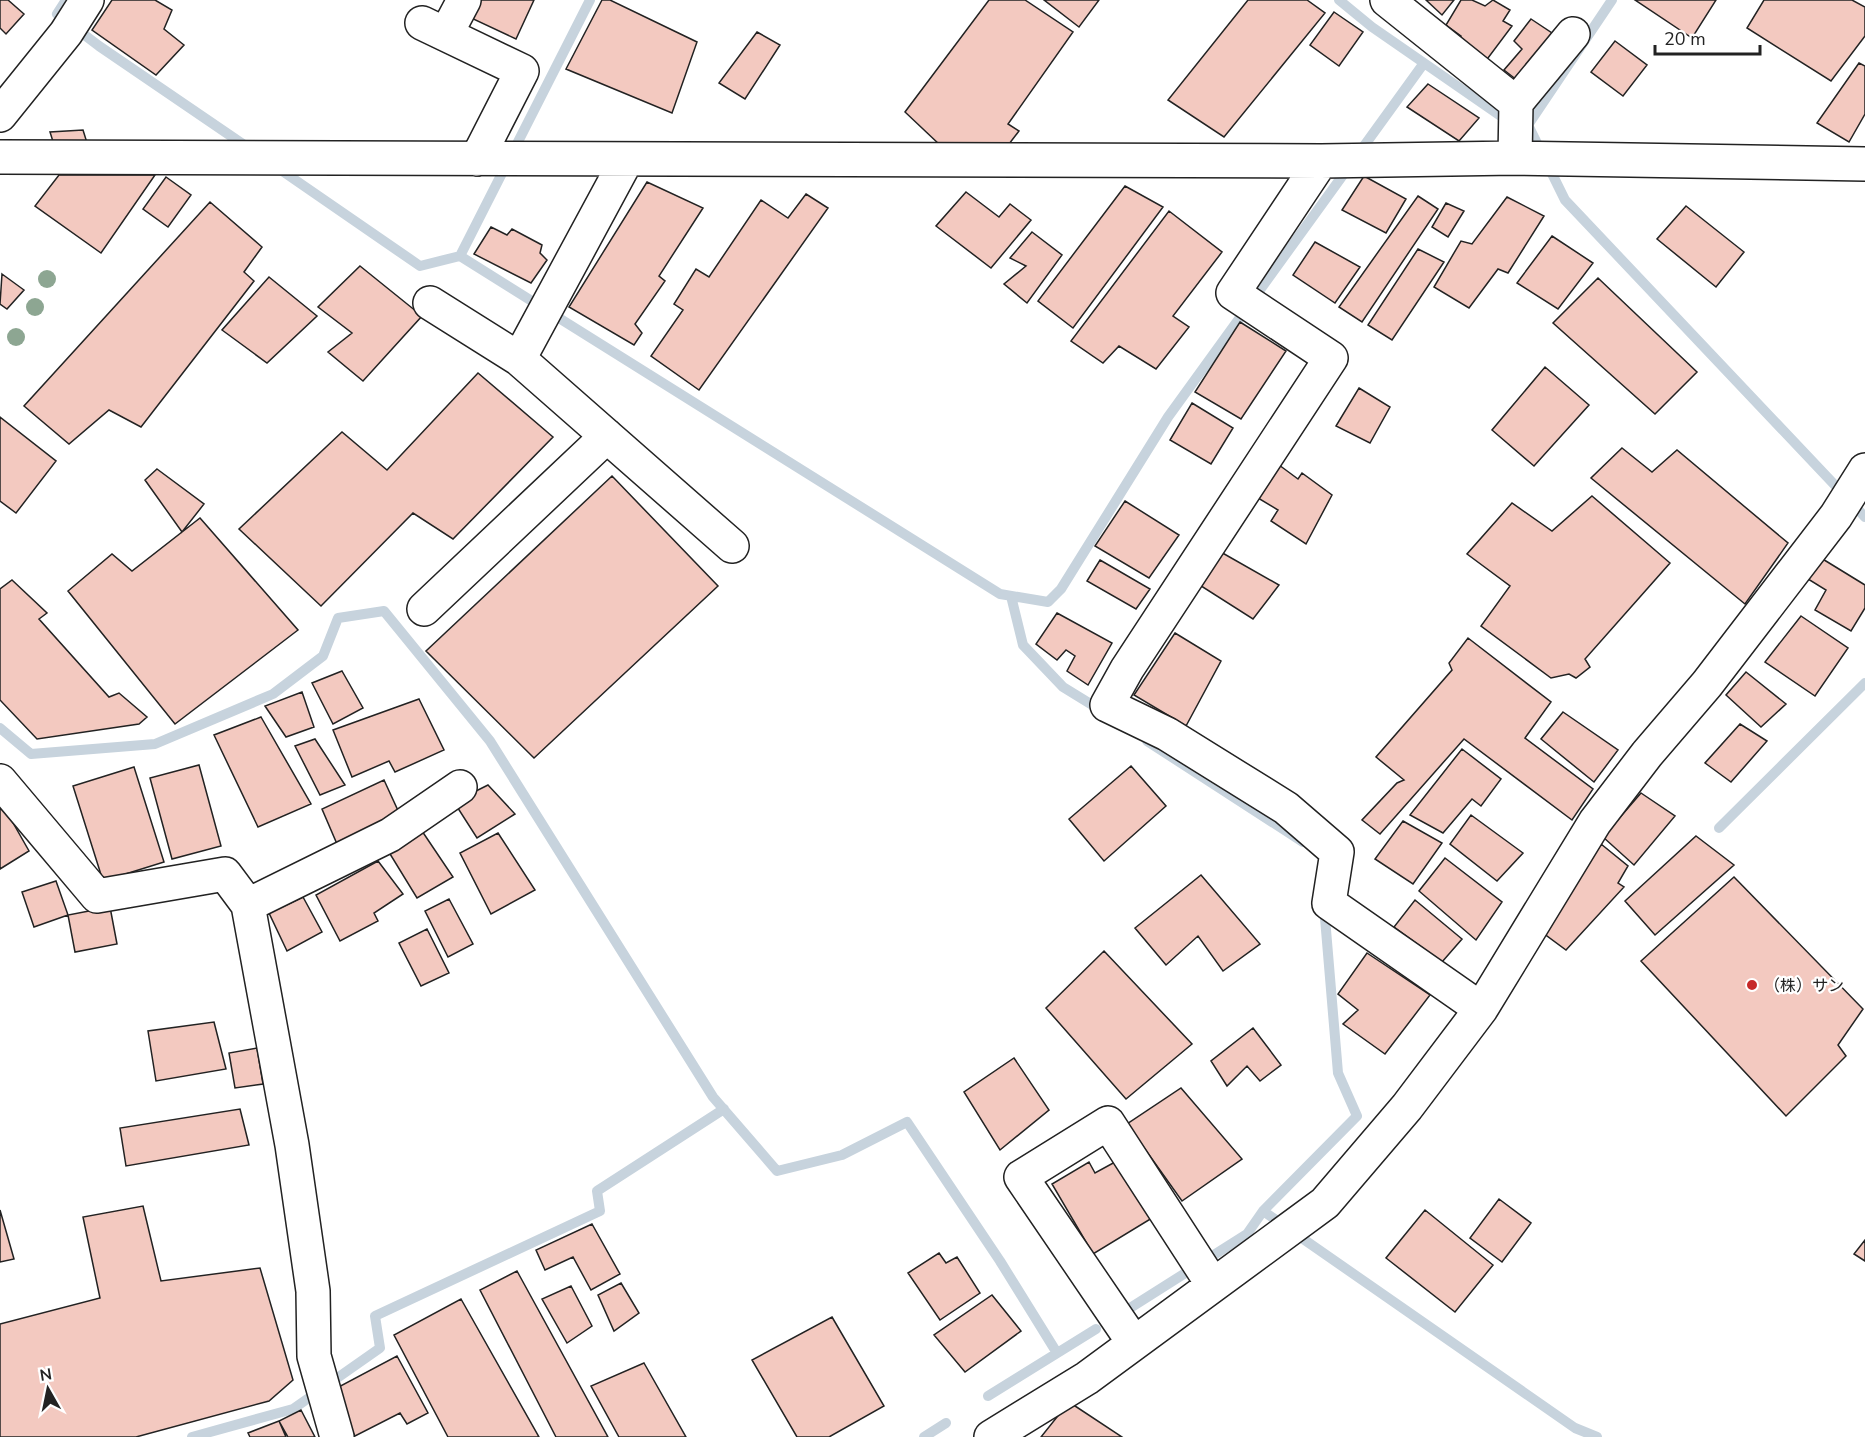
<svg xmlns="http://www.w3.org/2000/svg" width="1865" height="1437" font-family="'Nunito Sans','Noto Sans JP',sans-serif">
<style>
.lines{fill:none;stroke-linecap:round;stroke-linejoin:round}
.stream{stroke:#c7d3dd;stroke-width:10}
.building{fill:#f3c9c0;stroke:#222;stroke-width:1.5}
.minor-casing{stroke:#222;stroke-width:36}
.minor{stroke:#fff;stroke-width:33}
.tree{fill:#8da692}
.poi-dot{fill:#c62828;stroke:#fff;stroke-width:2}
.labels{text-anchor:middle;stroke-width:4.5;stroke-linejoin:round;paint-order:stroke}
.poi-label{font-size:16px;fill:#222;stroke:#fff;text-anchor:start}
</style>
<rect width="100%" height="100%" fill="#fff"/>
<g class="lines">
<path class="stream" d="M66,0l-9,14 42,32 151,103
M1339,0l33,27 143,99 13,-1 37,75 300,317
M1528,125l84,-125
M275,166l145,100 40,-10 130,-256
M460,256l540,338 48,8 13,-13 107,-172 256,-354
M1011,596l12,49 40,42 39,24
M0,728l31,26 124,-10 118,-50 50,-38 15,-38 46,-7 106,130 223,356 64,74 65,-16 65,-33 93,139 57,92
M1147,741l156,101
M1719,828l146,-145
M1263,1211l312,217 22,9
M1119,1315l128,-81 16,-23 94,-95 -19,-43 -14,-167
M988,1396l108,-67
M192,1437l101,-28 87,-61 -5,-32 225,-105 -3,-20 127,-82
M924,1437l22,-14"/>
</g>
<path class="building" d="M0,0h8l16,14 -18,20 -6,-6z
M112,0h43l17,10 -8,19 20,16 -28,30 -64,-45z
M478,0h56l-18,39 -47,-22z
M602,0h8l87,42 -25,71 -106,-44z
M989,0h36l48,32 -65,92 11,7 -10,13 -69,1 -35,-33z
M1044,0h55l-20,27z
M1248,0h59l18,13 -101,124 -56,-37z
M1426,0h28l-12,15z
M1461,0h11l13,6 8,-6 17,10 -7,11 9,5 -27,36 -30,-20 6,-6 -15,-11z
M1635,0h81l-24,38z
M1764,0h88l13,7v29l-34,45 -84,-53z
M1334,12l29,20 -24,34 -29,-21z
M1531,19l24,16 -33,49 -18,-14 18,-21 -8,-8z
M757,32l23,13 -35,54 -26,-16z
M1615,41l32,24 -24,31 -32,-24z
M1859,63l6,3v48l-16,28 -32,-19z
M1428,84l51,34 -20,23 -52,-34z
M83,130l5,16 -33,2 -5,-16z
M59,175h96l-54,78 -66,-47z
M1364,176l42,23 -20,34 -44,-23z
M166,177l25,18 -23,32 -25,-18z
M647,182l56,26 -44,68 6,5 -30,43 7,9 -8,12 -65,-38z
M1125,186l38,21 -90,121 -35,-27z
M966,192l33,25 11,-13 21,16 -40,48 -55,-42z
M806,194l22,14 -129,182 -48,-34 32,-46 -9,-6 22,-35 13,8 52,-77 27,18z
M1418,196l20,13 -76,113 -23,-15z
M1507,197l37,19 -36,57 -10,-4 -29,39 -35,-21 27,-46 11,3z
M210,202l52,45 -18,25 10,9 -113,146 -32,-17 -40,34 -45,-38z
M1446,203l18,8 -16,26 -16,-10z
M1686,206l58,46 -28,35 -59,-48z
M1169,211l53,41 -49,64 16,11 -33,42 -37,-23 -16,17 -32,-22z
M491,227l16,8 5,-6 30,16 -2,8 7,7 -16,23 -57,-29z
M1032,232l30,23 -35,48 -23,-19 22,-18 -16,-8z
M1552,236l41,27 -35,46 -41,-26z
M1315,242l45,25 -25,36 -42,-28z
M1418,249l26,13 -52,78 -24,-15z
M360,266l62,50 -59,65 -35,-29 24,-19 -34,-26z
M2,274l22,16 -17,19 -7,-5z
M269,277l48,39 -50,47 -45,-33z
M1598,278l99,94 -42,42 -102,-91z
M1240,322l46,29 -45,68 -46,-27z
M1545,367l44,38 -55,61 -42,-36z
M478,373l75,64 -100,102 -40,-26 -92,93 -82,-77 103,-97 45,38z
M1359,388l31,19 -20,36 -34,-17z
M1192,403l41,25 -22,36 -41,-24z
M0,417l56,44 -40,52 -16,-12z
M1622,448l30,24 25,-22 111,93 -43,61 -154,-126z
M1275,462l23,17 4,-6 30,22 -26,49 -35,-23 7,-11 -25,-15z
M157,469l47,35 -22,28 -37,-52z
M612,476l106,110 -184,172 -108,-107z
M1592,496l78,67 -85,96 5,8 -14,11 -7,-4 -18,4 -70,-52 29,-40 -43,-32 45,-51 40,28z
M1125,501l54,34 -30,43 -54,-32z
M200,518l98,112 -123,94 -107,-133 44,-37 20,17z
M1219,551l60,34 -26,34 -55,-35z
M1821,558l44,27v23l-14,23 -36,-21 11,-20 -18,-11z
M1100,560l50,29 -14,20 -49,-28z
M12,580l35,33 -8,6 70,78 10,-4 28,24 -8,7 -102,15 -37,-39v-111z
M1057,613l55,30 -24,42 -21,-14 8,-15 -9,-6 -9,10 -21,-16z
M1801,616l47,32 -33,48 -50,-34z
M1175,633l46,28 -35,65 -52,-31z
M1468,638l83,64 -26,36 68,51 -21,31 -108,-81 -84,95 -18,-14 35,-37 7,-3 -28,-23 76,-87 -3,-7z
M342,671l21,37 -30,16 -21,-41z
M1746,672l40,32 -25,23 -35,-32z
M302,692l12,35 -28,10 -21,-31z
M419,699l25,51 -49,22 -6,-11 -37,16 -19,-47z
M1563,712l55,38 -24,32 -53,-43z
M261,717l50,87 -53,23 -44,-92z
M1740,724l27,17 -36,41 -26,-19z
M315,739l30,46 -25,10 -25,-49z
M1462,749l39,30 -20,27 -9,-7 -29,34 -33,-18z
M199,765l22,81 -49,13 -22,-81z
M1131,766l35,40 -62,55 -35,-42z
M134,767l30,95 -61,19 -30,-95z
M384,780l16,35 -63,29 -15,-35z
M488,785l27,29 -38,24 -23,-36z
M1641,793l34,23 -41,49 -31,-28z
M4,807l25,44 -29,18v-59z
M1471,815l52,38 -26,28 -47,-37z
M1403,821l39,22 -29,41 -38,-25z
M422,831l31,46 -36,21 -30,-49z
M498,833l37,57 -44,24 -31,-61z
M1696,836l38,29 -79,70 -30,-34z
M1601,844l27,22 -10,17 6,4 -58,63 -27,-20z
M1445,858l57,44 -26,38 -57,-49z
M378,861l25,33 -29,19 4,8 -38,20 -24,-46z
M1201,875l59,69 -37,27 -25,-35 -32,29 -31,-37z
M1734,877l129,132 -25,36 8,11 -60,60 -145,-155z
M56,881l12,34 -34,12 -12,-35z
M303,897l19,35 -35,19 -18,-38z
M449,899l24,45 -25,13 -23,-46z
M1415,900l47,39 -20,23 -48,-35z
M110,907l7,37 -42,8 -7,-37z
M427,929l22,44 -28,13 -22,-43z
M1104,951l88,93 -66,55 -80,-91z
M1367,953l63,42 -45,59 -42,-30 15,-14 -20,-16z
M214,1022l12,47 -70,12 -8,-50z
M1253,1028l28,37 -21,16 -13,-15 -20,20 -16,-25z
M257,1048l6,36 -28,4 -6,-35z
M1014,1058l35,52 -49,40 -36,-58z
M1181,1088l61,71 -60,42 -55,-77z
M240,1109l9,36 -123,21 -6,-38z
M1089,1162l6,11 20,-11 42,53 -64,39 -41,-70z
M1499,1199l32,24 -29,39 -32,-24z
M143,1206l18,75 99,-13 33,112 -24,21 -133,36h-136v-113l100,-26 -17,-81z
M0,1210l14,49 -14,3z
M1425,1210l68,55 -38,47 -69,-54z
M592,1224l28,50 -29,16 -18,-33 -28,13 -9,-20z
M1865,1240v21l-11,-7z
M939,1253l7,10 11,-6 23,36 -40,27 -32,-47z
M517,1271l91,166h-52l-76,-147z
M621,1283l18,30 -25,18 -16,-36z
M571,1286l21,40 -25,17 -25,-44z
M992,1295l29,36 -56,41 -31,-37z
M461,1299l78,138h-91l-54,-102z
M832,1317l52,89 -55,31h-32l-45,-77z
M397,1356l31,57 -21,11 -7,-11 -45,23 -24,-45z
M644,1363l42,74h-67l-28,-51z
M1069,1402l53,35h-81z
M301,1410l14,27h-27l-9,-16z
M279,1421l7,16h-36l-2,-4z"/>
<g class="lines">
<defs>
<path id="minor" d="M1387,0l129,103 -1,55
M422,23l100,48 -45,88
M446,34l18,-34
M1516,103l57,-69
M0,115l66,-82 21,-33
M0,157l1321,4 194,-3 350,6
M1321,161l-88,132 98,65 -204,311 -20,36 60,29 119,74 51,44 -8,51 152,106
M430,303l89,56 108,-200
M519,359l213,187
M424,609l183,-173
M0,781l97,115 128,-22 23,31 44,240 21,146 1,65 23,81
M248,905l142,-70 70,-48
M1134,1343l-113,-166 87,-54 105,162
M991,1437l96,-59 238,-175 82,-96 74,-98 114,-187 52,-68 60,-70 129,-168 29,-46"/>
</defs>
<use href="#minor" class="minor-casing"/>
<use href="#minor" class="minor"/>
</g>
<g class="tree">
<circle cx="47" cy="279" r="9"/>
<circle cx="35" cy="307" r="9"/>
<circle cx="16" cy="337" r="9"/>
</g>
<circle class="poi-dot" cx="1752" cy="985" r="6"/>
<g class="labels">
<g class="poi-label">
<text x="1764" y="991">（株）サン</text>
</g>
</g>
<g transform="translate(48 1389) rotate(351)" stroke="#ffffff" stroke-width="4.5" paint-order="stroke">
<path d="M0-4.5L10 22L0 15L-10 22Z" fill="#222222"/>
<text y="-9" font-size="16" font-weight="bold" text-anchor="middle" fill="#222222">N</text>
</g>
<path d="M1655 45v9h105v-9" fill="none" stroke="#222222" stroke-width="3"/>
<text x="1664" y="45" font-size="18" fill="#222222" stroke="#ffffff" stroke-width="4.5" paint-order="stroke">20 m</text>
</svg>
